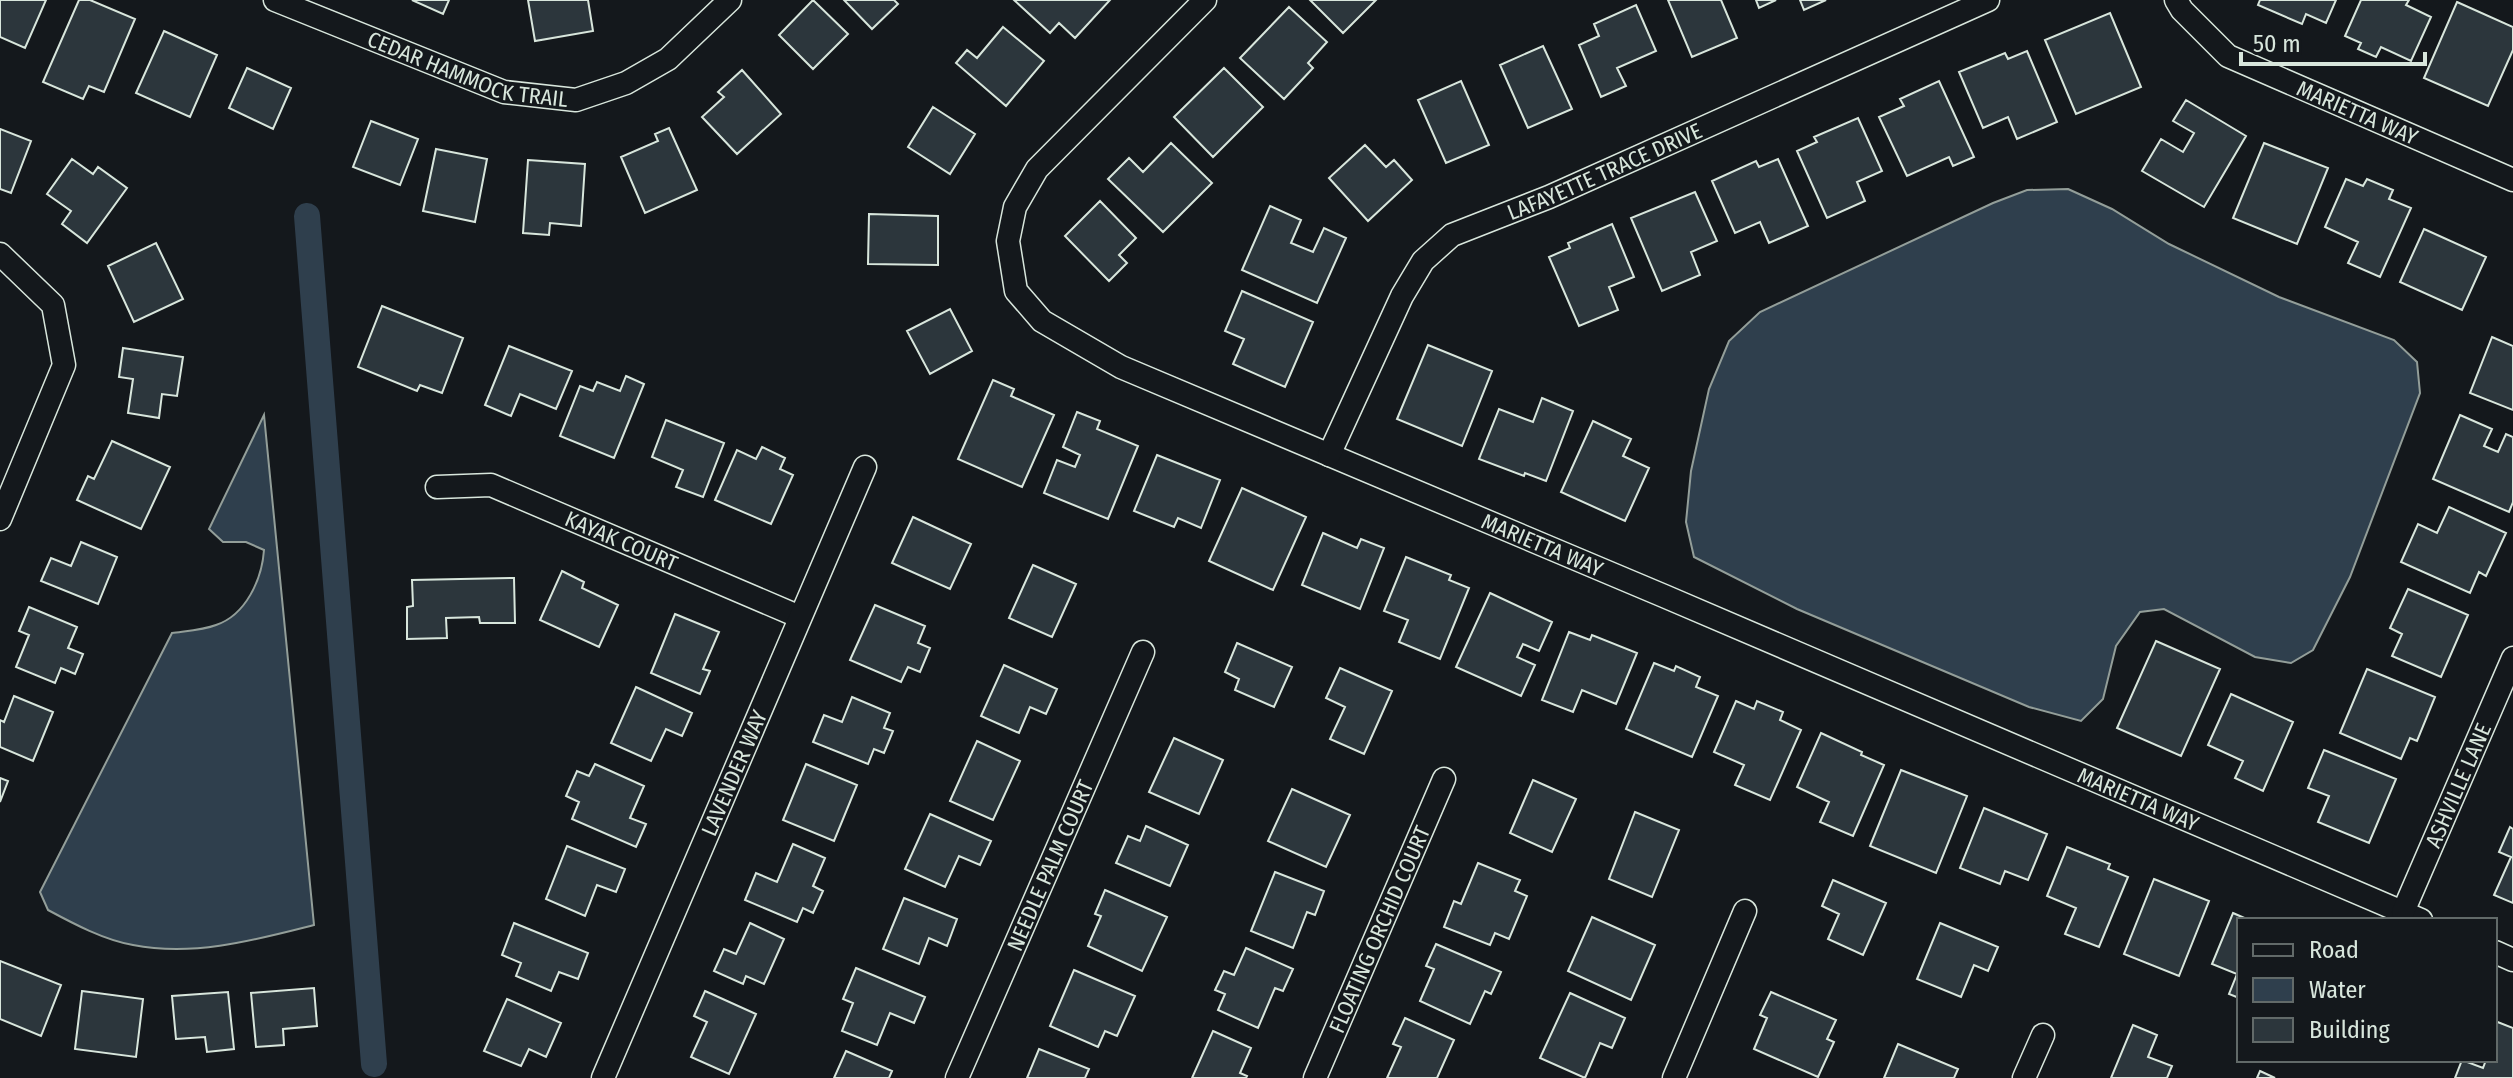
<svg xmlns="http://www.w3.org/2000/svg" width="2513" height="1078" font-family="'Fira Sans Condensed',sans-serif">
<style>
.water{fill:#2f3f4d;stroke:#939e99;stroke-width:2}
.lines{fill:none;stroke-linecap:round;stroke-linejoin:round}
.canal{stroke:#2f3f4d;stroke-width:26}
.building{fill:#2c363c;stroke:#d8e6dc;stroke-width:2}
.minor-casing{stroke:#d8e6dc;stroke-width:25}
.minor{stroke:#14181c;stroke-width:22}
.labels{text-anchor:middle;stroke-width:6;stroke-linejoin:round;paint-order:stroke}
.street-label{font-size:22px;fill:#d8e6dc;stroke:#14181c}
</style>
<rect width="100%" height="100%" fill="#14181c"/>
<path class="water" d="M2068,189l44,20 57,35 110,53 115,43 23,22 3,31 -70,184 -37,73 -22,13 -36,-6 -91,-48 -24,3 -24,34 -13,53 -22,22 -52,-14 -232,-98 -103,-52 -8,-35 5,-51 18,-82 20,-48 31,-29 233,-109 34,-13z
M264,415l50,510c-59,15 -120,32 -181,20 -29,-5 -59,-21 -85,-35l-8,-18 132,-259c14,-2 31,-3 44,-8 30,-10 46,-46 48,-75l-18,-8h-23l-14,-13z"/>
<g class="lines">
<path class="canal" d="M307,216l67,848"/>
</g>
<path class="building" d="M0,0h46l-21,48 -25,-11z
M79,0h11l45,19 -31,73 -15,-6 -6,13 -40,-17z
M412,0h37l-6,14z
M528,0h60l5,31 -58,10z
M813,0l35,34 -35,35 -34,-34z
M844,0h50l4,4 -26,25z
M1014,0h96l-35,38 -16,-15 -9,10z
M1310,0h66l-33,33z
M1668,0h53l16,38 -45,19z
M1756,0h20l-17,8z
M1800,0h26l-22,10z
M2260,0h76l-10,23 -20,-9 -4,10 -44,-19z
M2361,0h48l-3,5 25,12 -20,44 -30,-14 -5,10 -18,-8 3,-6 -16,-7z
M2457,2l56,25v23l-25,56 -64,-28z
M1636,5l20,46 -39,17 9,18 -25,11 -22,-52 20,-9 -5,-12z
M1289,7l38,35 -19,21 5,5 -29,31 -44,-41z
M2110,13l31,74 -65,27 -31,-74z
M1003,27l41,34 -38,45 -50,-43 11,-13 10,8z
M164,31l53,24 -27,62 -54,-24z
M1543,46l29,63 -44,19 -28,-63z
M2027,51l30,71 -40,17 -9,-22 -25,11 -24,-56 46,-19 3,6z
M247,68l44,20 -18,41 -44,-21z
M1224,68l39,39 -50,50 -39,-40z
M742,70l39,44 -44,40 -35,-37 22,-20 -6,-5z
M1461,81l28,64 -43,18 -28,-63z
M1939,81l35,76 -21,9 -4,-9 -42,19 -28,-59 25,-11 -4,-7z
M2186,100l60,36 -42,71 -62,-36 19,-32 22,13 11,-19 -21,-12z
M933,107l42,27 -25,40 -42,-27z
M1858,118l24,53 -25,11 8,19 -38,17 -30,-67 20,-9 -3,-5z
M371,121l47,18 -18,46 -47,-18z
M669,128l28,62 -52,23 -24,-56 37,-16 -3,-7z
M0,129l31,12 -20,52 -11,-4z
M1171,143l41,40 -49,49 -55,-53 21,-21 14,14z
M2264,143l64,25 -31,76 -64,-26z
M1365,145l21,22 8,-7 18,20 -44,41 -39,-43z
M436,149l51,10 -12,63 -52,-11z
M72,159l21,15 5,-7 29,21 -40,55 -25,-19 9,-13 -24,-17z
M1778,159l30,67 -39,17 -9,-21 -25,11 -23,-52 44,-20 3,6z
M528,160l57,4 -4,62 -31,-3 -1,12 -26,-2z
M2346,179l17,7 4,-7 26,11 -4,9 22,9 -31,69 -32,-14 10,-21 -33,-15z
M1695,192l22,49 -26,11 9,23 -38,16 -31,-73z
M1100,201l36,37 -17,17 8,8 -18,18 -44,-45z
M1270,206l31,14 -10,23 22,9 11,-24 22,10 -29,65 -75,-33z
M869,214l69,2v49l-70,-1z
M1612,224l22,53 -25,10 9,23 -39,16 -30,-69 21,-9 -2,-5z
M2424,229l62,28 -24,53 -62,-28z
M156,243l27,56 -49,23 -26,-56z
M1242,291l71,31 -28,65 -52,-23 11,-25 -19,-8z
M382,306l81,32 -21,55 -22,-8 -3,6 -59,-24z
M950,309l22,42 -42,23 -23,-43z
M2492,337l21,9v64l-43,-17z
M1428,345l64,26 -30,75 -65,-27z
M509,346l63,25 -16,38 -36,-15 -9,22 -26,-11z
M123,348l60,9 -6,39 -15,-2 -3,24 -31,-5 5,-34 -14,-2z
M626,376l18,8 -30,74 -54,-22 20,-50 13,5 4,-9 23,9z
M993,380l21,9 -3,7 43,19 -32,72 -64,-28z
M1542,398l31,13 -27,70 -21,-8 -1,3 -45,-17 20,-50 34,13z
M1077,412l23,9 -3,8 41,17 -30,73 -64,-26 13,-33 18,7 5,-12 -17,-8z
M2460,415l32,14 -8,17 14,6 8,-18 7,3v65l-4,10 -76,-33z
M666,420l58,23 -21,54 -27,-10 7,-17 -31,-13z
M1593,421l38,18 -8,17 26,12 -24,53 -64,-29z
M112,441l58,26 -29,62 -64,-29 11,-24 6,3z
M762,447l23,11 -5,11 13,6 -22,49 -56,-24 22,-50 19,9z
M1157,455l63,25 -19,48 -23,-10 -4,9 -40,-16z
M1242,488l64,29 -33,73 -64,-29z
M2449,507l57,26 -20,43 -7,-4 -9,21 -69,-31 17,-38 19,9z
M913,517l58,27 -21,45 -58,-26z
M1323,533l34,15 4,-9 23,9 -24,61 -58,-24z
M81,542l36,15 -19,47 -57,-23 10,-23 20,8z
M1406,557l45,18 -2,5 20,8 -29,71 -41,-17 9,-22 -24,-9z
M1033,565l43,19 -24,53 -43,-19z
M562,571l22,11 -2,6 36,17 -19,42 -59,-27z
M514,578l1,45h-35l-1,-6 -33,1 1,20 -40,1v-32l6,-1 -1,-26z
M2408,589l60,26 -27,62 -49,-21 10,-22 -12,-6z
M1490,593l62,29 -13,29 -16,-7 -6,13 18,8 -14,31 -65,-29z
M875,605l50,21 -7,17 12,5 -10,24 -12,-5 -7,15 -51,-22z
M29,607l48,20 -9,21 15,6 -8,20 -14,-6 -6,15 -39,-16 13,-32 -10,-4z
M675,614l44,18 -16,37 7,2 -10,23 -49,-21z
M1569,632l21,8 2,-5 45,18 -21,51 -34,-14 -9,22 -31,-12z
M2156,641l64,28 -39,87 -64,-28z
M1237,643l55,24 -18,40 -39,-17 4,-11 -14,-7z
M1654,663l20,8 2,-5 24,11 -4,10 22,9 -26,61 -66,-28z
M1004,665l53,24 -11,25 -16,-7 -11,26 -38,-17z
M1340,668l52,23 -28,63 -34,-15 15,-32 -19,-9z
M2367,669l68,28 -18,44 -7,-3 -9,21 -61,-26z
M636,687l56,26 -10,23 -16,-7 -15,32 -40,-18z
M2231,694l62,28 -30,69 -28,-13 8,-17 -35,-16z
M14,696l39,16 -20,49 -33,-14v-27l4,2z
M852,697l38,16 -6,15 9,3 -9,22 -10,-4 -6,15 -55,-22 11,-27 18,7z
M1736,701l18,8 3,-8 26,11 -3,8 21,10 -31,70 -35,-15 9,-20 -30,-13z
M1821,733l41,19 -1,3 23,10 -31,71 -33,-14 9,-20 -32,-15z
M1174,738l49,22 -24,54 -50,-22z
M977,741l43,20 -27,59 -43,-19z
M2324,750l72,29 -27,64 -51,-21 11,-26 -21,-8z
M595,764l49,22 -14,32 16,6 -10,23 -64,-28 7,-17 -13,-6 11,-25 12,5z
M806,764l51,21 -23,56 -51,-21z
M1901,770l66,26 -31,77 -66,-27z
M0,778l8,3 -8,21z
M1533,780l43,19 -24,53 -42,-19z
M1292,789l58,26 -24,52 -58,-26z
M1984,808l63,26 -19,46 -23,-9 -5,13 -40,-16z
M1635,812l44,18 -27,67 -43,-18z
M930,814l61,27 -11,24 -21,-9 -14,31 -40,-18z
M1146,826l42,19 -18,41 -54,-23 12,-27 12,5z
M2510,827l3,2v74l-19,-8 17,-38 -12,-5z
M793,844l32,14 -12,28 10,5 -10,22 -10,-5 -6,14 -52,-22 11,-27 21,9z
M567,846l58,23 -9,23 -19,-7 -12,31 -39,-17z
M2067,847l43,17 -2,5 20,8 -29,70 -34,-13 11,-26 -29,-12z
M1478,863l42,17 -5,11 12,5 -18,43 -14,-6 -5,12 -46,-18 10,-26 7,3z
M1275,872l49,19 -9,24 -8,-3 -14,36 -42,-17z
M2154,879l55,22 -30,75 -55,-22z
M1833,880l53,23 -23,52 -35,-16 11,-25 -17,-8z
M1105,890l62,27 -25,54 -54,-25 13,-30 -6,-2z
M904,898l53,21 -10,27 -18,-8 -10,26 -36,-15z
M2233,913l16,7h-10v78l-10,-4 8,-20 -25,-10z
M1592,917l63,28 -24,55 -63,-29z
M514,923l74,30 -10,26 -19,-7 -8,19 -35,-15 5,-13 -19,-8z
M750,923l34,16 -20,45 -18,-8 -3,8 -29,-13 10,-22 12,5z
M1940,923l58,24 -10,24 -14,-6 -13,32 -44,-18z
M1436,944l65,28 -10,22 -6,-3 -15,33 -50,-23 14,-32 -8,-3z
M1246,948l47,21 -10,22 -8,-3 -17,40 -40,-18 7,-16 -10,-4 9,-19 10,4z
M0,961l61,24 -20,51 -41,-17z
M856,968l69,29 -11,26 -24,-10 -13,32 -35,-14 11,-28 -10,-4z
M1074,970l61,26 -18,40 -12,-5 -7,16 -48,-21z
M314,988l3,38 -34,3 1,16 -28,2 -5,-54z
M82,991l61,8 -7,58 -61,-8z
M705,991l51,23 -27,60 -38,-17 16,-35 -13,-6z
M228,992l6,57 -27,3 -2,-15 -29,2 -4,-43z
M1771,992l65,28 -9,19 7,3 -16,35 -64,-28 13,-31 -7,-3z
M1570,993l55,25 -13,30 -12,-5 -15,35 -45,-20z
M507,999l54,24 -15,34 -17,-8 -8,17 -37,-15z
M1405,1018l49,22 -17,38h-50l14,-31 -8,-3z
M2495,1021l18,7v50h-58l7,-18 21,8 3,-8h9z
M2133,1025l24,10 -9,22 24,9 -5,12h-56z
M1213,1031l38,17 -11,25 7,3 -1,2h-54z
M1898,1044l60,25 -4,9h-70z
M1039,1049l50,20 -4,9h-58z
M846,1051l46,20 -3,7h-55z
M2260,1071l15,7h-18z"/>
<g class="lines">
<defs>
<g id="minor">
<path id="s1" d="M275,0l229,92 72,8 50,-17 42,-24 62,-59"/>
<path id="s2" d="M1205,0l-168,169 -22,38 -7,34 8,50 26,30 79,46 543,229 757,324"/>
<path id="s3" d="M2176,0l6,10 46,46 285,124"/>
<path d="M0,254l53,51 11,60 -64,154"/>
<path id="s4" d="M1329,455l73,-159 21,-35 29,-26 97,-38 439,-197"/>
<path id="s5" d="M437,487l54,-2 309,132"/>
<path id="s6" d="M2403,912l110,-254"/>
<path d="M2495,952l18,8"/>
<path id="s7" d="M603,1078l262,-611"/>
<path id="s8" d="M957,1078l186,-426"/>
<path id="s9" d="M1315,1078l129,-299"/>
<path d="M1674,1078l71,-167"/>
<path d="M2024,1078l19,-43"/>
</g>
</defs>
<use href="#minor" class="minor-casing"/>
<use href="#minor" class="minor"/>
</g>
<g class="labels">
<g class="street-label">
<text dy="8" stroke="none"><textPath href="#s1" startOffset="206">CEDAR HAMMOCK TRAIL</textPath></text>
<text dy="8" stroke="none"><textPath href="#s3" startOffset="218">MARIETTA WAY</textPath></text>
<text dy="8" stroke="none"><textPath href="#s4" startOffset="420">LAFAYETTE TRACE DRIVE</textPath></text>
<text dy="8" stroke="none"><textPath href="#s5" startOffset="196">KAYAK COURT</textPath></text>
<text dy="8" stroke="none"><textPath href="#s2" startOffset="956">MARIETTA WAY</textPath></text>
<text dy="8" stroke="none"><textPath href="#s7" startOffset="332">LAVENDER WAY</textPath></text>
<text dy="8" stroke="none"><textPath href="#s6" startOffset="138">ASHVILLE LANE</textPath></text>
<text dy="8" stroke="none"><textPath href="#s2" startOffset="1604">MARIETTA WAY</textPath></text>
<text dy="8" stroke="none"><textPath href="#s8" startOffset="232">NEEDLE PALM COURT</textPath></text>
<text dy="8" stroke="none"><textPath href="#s9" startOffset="162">FLOATING ORCHID COURT</textPath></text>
</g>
</g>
<rect x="2237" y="918" width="260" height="144" fill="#14181c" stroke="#626a69" stroke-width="2"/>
<rect x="2253" y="944" width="40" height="12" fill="#14181c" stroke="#626a69" stroke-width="2"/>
<text x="2309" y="958" font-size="24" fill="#d8e6dc">Road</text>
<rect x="2253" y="978" width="40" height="24" fill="#2f3f4d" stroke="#626a69" stroke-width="2"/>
<text x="2309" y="998" font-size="24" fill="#d8e6dc">Water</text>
<rect x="2253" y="1018" width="40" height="24" fill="#2c363c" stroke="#626a69" stroke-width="2"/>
<text x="2309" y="1038" font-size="24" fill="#d8e6dc">Building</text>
<path d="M2241 52v12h184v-12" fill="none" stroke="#d8e6dc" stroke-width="4"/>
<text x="2253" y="52" font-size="24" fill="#d8e6dc" stroke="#14181c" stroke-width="6" paint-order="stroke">50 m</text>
</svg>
